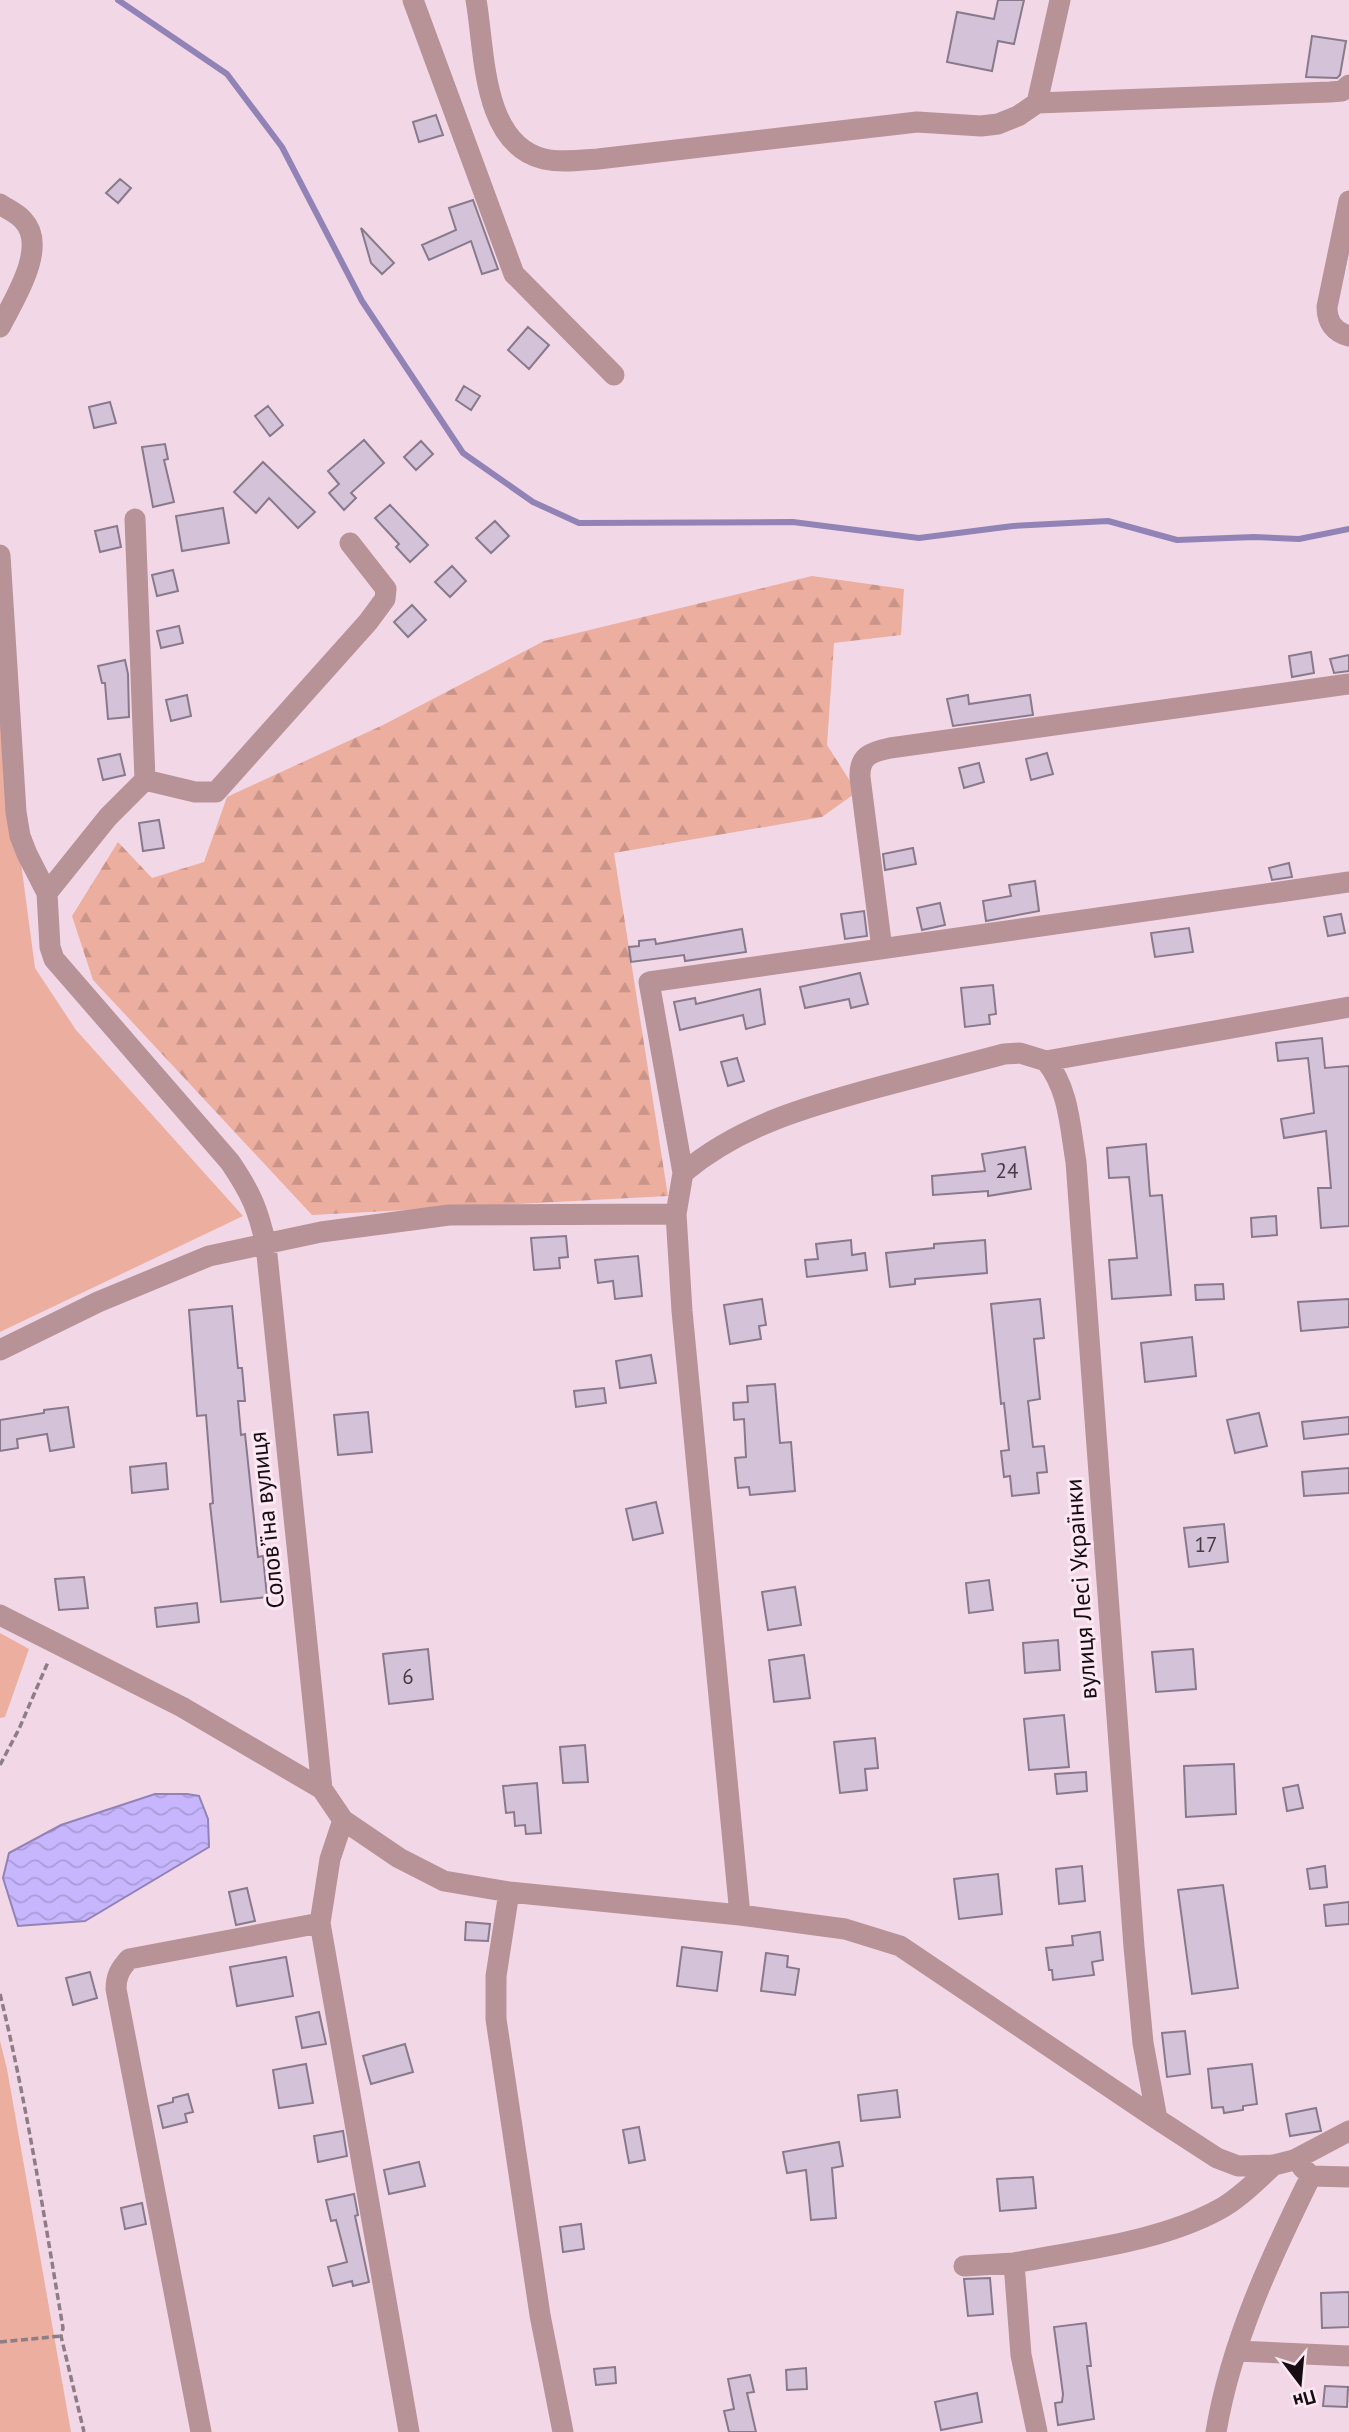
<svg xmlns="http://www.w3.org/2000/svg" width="1349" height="2432" font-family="'PT Sans',sans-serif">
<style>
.green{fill:#ecae9f}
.forest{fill:url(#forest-firs)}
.water{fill:url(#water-waves);stroke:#9283b7;stroke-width:2}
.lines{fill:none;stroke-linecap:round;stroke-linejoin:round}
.stream{stroke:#9283b7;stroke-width:6}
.building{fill:#d4c3d8;stroke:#88798c;stroke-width:2}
.path{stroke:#8e7c86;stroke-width:3.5;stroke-dasharray:7 3.5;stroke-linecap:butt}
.minor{stroke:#b79297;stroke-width:21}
.labels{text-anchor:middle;stroke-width:6;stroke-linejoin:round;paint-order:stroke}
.number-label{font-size:21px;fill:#463a44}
.street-label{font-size:24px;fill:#160d12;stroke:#fce7f2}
</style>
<defs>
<pattern id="forest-firs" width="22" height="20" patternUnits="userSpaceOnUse" patternTransform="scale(1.75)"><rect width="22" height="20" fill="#ecae9f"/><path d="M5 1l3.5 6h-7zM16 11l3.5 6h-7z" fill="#ca9488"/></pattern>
<pattern id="water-waves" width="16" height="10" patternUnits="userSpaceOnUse" patternTransform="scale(1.75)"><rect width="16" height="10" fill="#c7b6fe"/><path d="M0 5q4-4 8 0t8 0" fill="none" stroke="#aa9bd9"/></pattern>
</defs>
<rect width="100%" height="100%" fill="#f2d8e6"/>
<path class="green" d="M0,618l12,177 23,173 41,62 167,186 -243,116z
M0,1633l29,16 -24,68 -5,1z
M0,2041l7,28 64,363h-71z"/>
<path class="forest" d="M812,576l92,13 -3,46 -67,8 -7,102 30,47 -35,25 -208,36 54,343 -356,19 -219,-235 -21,-64 46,-74 34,36 52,-16 23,-65 156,-72 161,-84z"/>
<path class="water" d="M155,1794h32l12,2 9,23 1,28 -124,74 -67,5 -15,-48 6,-25 52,-28z"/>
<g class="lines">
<path class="stream" d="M118,0l109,74 55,73 80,154 101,152 70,49 46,21 214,-1 126,16 94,-12 95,-5 69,19 77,-3 45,2 50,-10"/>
</g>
<path class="building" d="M998,0h26l-10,44 -16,-3 -6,30 -45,-9 10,-50 37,7z
M1312,36l34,5 -6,34 -3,3 -31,-1z
M436,115l7,20 -24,7 -6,-20z
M120,179l11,9 -13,15 -12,-10z
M473,200l25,69 -16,5 -11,-33 -42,19 -7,-15 34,-15 -7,-22z
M361,228l33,35 -12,11 -11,-11z
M528,327l21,18 -20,24 -21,-19z
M464,386l16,10 -9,14 -15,-10z
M110,402l6,21 -22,5 -5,-21z
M268,406l15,19 -13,11 -15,-20z
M364,440l20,23 -33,30 5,5 -12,12 -15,-17 10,-9 -11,-13z
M421,441l12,13 -17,16 -12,-13z
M165,444l3,15 -4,1 10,42 -21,5 -11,-60z
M263,462l52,50 -17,16 -29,-30 -13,15 -22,-21z
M390,505l38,40 -18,17 -14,-15 3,-3 -24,-26z
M223,508l6,35 -47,8 -6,-35z
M495,521l14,15 -18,17 -15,-15z
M117,526l4,21 -21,5 -5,-21z
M452,566l14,15 -16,16 -15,-15z
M173,570l5,21 -21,5 -5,-21z
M412,605l14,15 -18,17 -14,-15z
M179,626l4,17 -22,5 -4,-17z
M1311,652l3,21 -22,4 -3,-21z
M1349,655v16l-15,2 -4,-14z
M125,660l3,14 1,43 -21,2 -3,-36h-3l-4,-17z
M187,695l4,21 -20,5 -5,-21z
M968,695l1,9 61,-9 3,20 -80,11 -6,-27z
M1047,753l6,21 -22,6 -5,-21z
M120,754l5,21 -22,5 -5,-21z
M979,763l5,19 -20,6 -5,-20z
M159,820l5,28 -21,3 -4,-28z
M913,848l3,16 -31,6 -2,-16z
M1289,863l3,14 -20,3 -3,-12z
M1035,881l4,30 -53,10 -3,-20 28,-5 -2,-11z
M940,903l5,22 -23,5 -5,-22z
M864,911l3,25 -22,3 -4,-25z
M1341,914l4,19 -17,3 -4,-19z
M1189,928l4,24 -38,5 -4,-24z
M742,929l4,23 -61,9 -1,-6 -53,7 -2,-15 10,-1v-5l16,-2 1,5z
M860,973l8,31 -17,4 -2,-9 -44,9 -5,-21z
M993,985l3,29 -7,1 1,9 -25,3 -4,-39z
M760,989l5,35 -19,5 -3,-14 -63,15 -6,-28 21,-4 1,6z
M1322,1038l3,30 24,-2v160l-28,2 -3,-40h13l-5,-57 -42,7 -3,-19 33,-6 -6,-55 -30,3 -2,-18z
M737,1058l7,23 -16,5 -7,-24z
M1146,1144l4,52 12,-1 9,100 -59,4 -3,-39 28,-2 -8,-81 -20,1 -2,-30z
M1025,1147l6,42 -43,7v-5l-55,4 -1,-19 53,-5 -3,-17z
M1276,1216l1,19 -25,2 -1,-19z
M566,1236l2,21 -9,1 1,10 -26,2 -3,-32z
M851,1240l1,15 13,-2 2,17 -60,7 -2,-17 13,-1 -2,-15z
M985,1240l2,33 -72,6v5l-25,3 -4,-34 48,-5v-4z
M638,1256l4,40 -27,3 -2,-18 -15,2 -3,-23z
M1223,1284l1,15 -28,1 -1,-15z
M762,1299l4,26 -7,1 2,13 -31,5 -6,-39z
M1040,1299l4,39 -10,1 6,60 -12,2 5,46 11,-1 3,26 -10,1 2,20 -27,3 -2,-20 -6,1 -3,-26 8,-1 -5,-47 -3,1 -10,-100z
M1349,1299v28l-48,4 -3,-29z
M232,1306l6,62h4l3,33h-7l3,34 4,-1 13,123 5,-1 4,41 -46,5 -11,-98 3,-1 -7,-88 -9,1 -8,-106z
M1192,1337l4,39 -51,6 -4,-39z
M651,1355l5,28 -36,5 -4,-27z
M775,1384l5,59 11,-1 4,49 -45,4 -1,-8 -11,1 -3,-30 11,-1 -2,-38 -10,1 -1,-17 15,-1 -1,-16z
M604,1388l2,15 -30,4 -2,-16z
M68,1407l6,40 -24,4 -3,-17 -30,5 1,9 -18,3v-31l44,-7v-3z
M368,1412l4,40 -34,3 -4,-40z
M1259,1413l8,33 -32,7 -8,-33z
M1349,1417v17l-45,5 -2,-17z
M166,1463l2,26 -36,4 -2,-26z
M1349,1468v25l-45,3 -2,-24z
M656,1502l7,31 -30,7 -7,-31z
M1224,1524l4,38 -39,5 -5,-39z
M84,1577l4,31 -29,2 -4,-31z
M989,1580l4,30 -24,3 -3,-30z
M795,1587l6,38 -33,5 -6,-38z
M197,1603l2,19 -42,5 -2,-19z
M1058,1640l2,30 -35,3 -2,-30z
M428,1649l5,50 -44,5 -6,-50z
M1193,1649l3,40 -40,3 -4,-40z
M804,1655l6,43 -36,4 -5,-42z
M1064,1715l5,52 -40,3 -5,-51z
M875,1738l3,30 -13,1 2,21 -27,3 -6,-51z
M585,1745l3,37 -25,1 -3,-36z
M1234,1764l2,50 -50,3 -2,-51z
M1086,1772l1,19 -30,3 -2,-20z
M537,1783l4,50 -15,1 -1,-9 -10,1 -1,-14 -8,1 -3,-27z
M1298,1785l5,23 -16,3 -4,-23z
M1082,1866l3,35 -26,3 -3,-35z
M1325,1866l2,21 -17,2 -3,-20z
M998,1874l4,40 -43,5 -5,-40z
M1223,1885l15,103 -46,6 -14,-104z
M247,1888l8,33 -19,4 -7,-33z
M1349,1902v22l-23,2 -2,-21z
M466,1922l24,2 -2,17 -23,-1z
M1100,1932l3,28 -11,2 2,13 -41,5 -1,-10h-3l-3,-22 27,-3 -1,-9z
M682,1947l40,5 -5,39 -40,-5z
M766,1953l22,3 -1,11 12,2 -4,26 -34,-4z
M286,1957l7,39 -56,10 -7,-39z
M90,1972l7,26 -24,7 -7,-27z
M319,2012l7,32 -24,4 -6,-31z
M1185,2031l5,43 -23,3 -5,-44z
M405,2044l8,28 -42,12 -8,-28z
M306,2064l7,39 -34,5 -6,-38z
M1252,2064l5,40 -14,2v4l-19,3 -1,-6 -11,1 -4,-39z
M897,2090l3,27 -39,4 -3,-26z
M188,2094l5,18 -8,2 2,8 -24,6 -5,-22 15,-4v-4z
M1316,2108l5,23 -31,5 -4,-22z
M639,2127l6,33 -16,3 -6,-33z
M343,2131l4,25 -29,6 -4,-26z
M839,2142l4,24 -11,2 4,50 -25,2 -5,-50 -19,3 -4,-21z
M419,2162l6,24 -36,8 -5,-24z
M1033,2177l3,31 -36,3 -3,-32z
M354,2194l4,21 -3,1 14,66 -16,4 -1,-5 -19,5 -5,-19 19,-5 -11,-42 -5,1 -5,-21z
M142,2203l4,21 -21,5 -4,-21z
M581,2224l3,25 -21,3 -3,-25z
M990,2278l3,36 -25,2 -4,-37z
M1349,2292v35l-27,1 -1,-35z
M1086,2323l5,43h-4l7,53 -36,6 -3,-22 7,-1 1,-8 -9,-67z
M615,2367l1,16 -20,2 -2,-16z
M806,2368l1,21 -20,1 -1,-20z
M750,2375l4,17 -7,1 9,39h-27l-5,-21 10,-2 -6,-30z
M1325,2386l23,1 -1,20 -24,-1z
M977,2393l5,29 -41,8 -6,-28z"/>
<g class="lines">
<path class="path" d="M0,1765l19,-36 29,-67
M0,1994c27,110 44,222 63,334l-2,8 23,96
M0,2342l61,-6"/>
<path class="minor" d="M413,0l101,274 100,101
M476,0c9,49 5,144 68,159 18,4 37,1 54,0l319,-37 64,4 17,-2 20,-8 19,-13 293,-11 12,-1 7,-6
M1037,103l23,-103
M1349,201l-22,106c0,15 7,25 22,29
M0,204c7,5 17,9 23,16 26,27 -10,81 -23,107
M135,519l10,261
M0,555l16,257 4,24 7,18 20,39 3,54 4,12 176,203c21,31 28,47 36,83l56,544
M47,893l61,-76 37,-37 50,12h21l152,-170 17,-23 1,-10 -36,-46
M882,949l-22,-172c-1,-21 11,-25 30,-29l459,-64
M1046,1061c23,28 24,66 30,101l58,785 9,96 14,76
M683,1173c57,-48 126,-67 196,-86 42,-11 84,-22 125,-33l16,-1 26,8 303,-54
M0,1350l98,-48 111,-46 112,-24 128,-17 227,-1
M0,1615l182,92 140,82 21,31 56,38 45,23 65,11 231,23 105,14 55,17 257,173 60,39 21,8 36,-1 20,-5 55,-29
M343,1820l-13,39 -10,64 89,509
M509,1892l-13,84v43l44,296 23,117
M740,1915l-58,-604 -6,-97 7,-41 -34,-191 700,-100
M1302,2167l9,9 38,1
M964,2266l50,-3
M1236,2351l113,5
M201,2432l-85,-443c0,-13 4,-20 13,-30l191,-36
M1037,2432l-16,-77 -7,-92c66,-13 146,-21 206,-54 20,-11 37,-29 54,-44
M1216,2432c15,-90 55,-175 95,-256"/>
</g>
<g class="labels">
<g class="number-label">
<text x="1007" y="1178">24</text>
<text x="1206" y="1552">17</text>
<text x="408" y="1684">6</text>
</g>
<g class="street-label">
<text transform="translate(267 1520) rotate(-96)" y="8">Соловʼїна вулиця</text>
<text transform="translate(1081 1589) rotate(-94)" y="8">вулиця Лесі Українки</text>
</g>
</g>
<g transform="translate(1300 2383) rotate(164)" stroke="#fce7f2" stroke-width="5" paint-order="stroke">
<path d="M0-5L12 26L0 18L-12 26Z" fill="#160d12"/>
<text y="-10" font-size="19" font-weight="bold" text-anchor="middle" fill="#160d12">Пн</text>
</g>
</svg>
